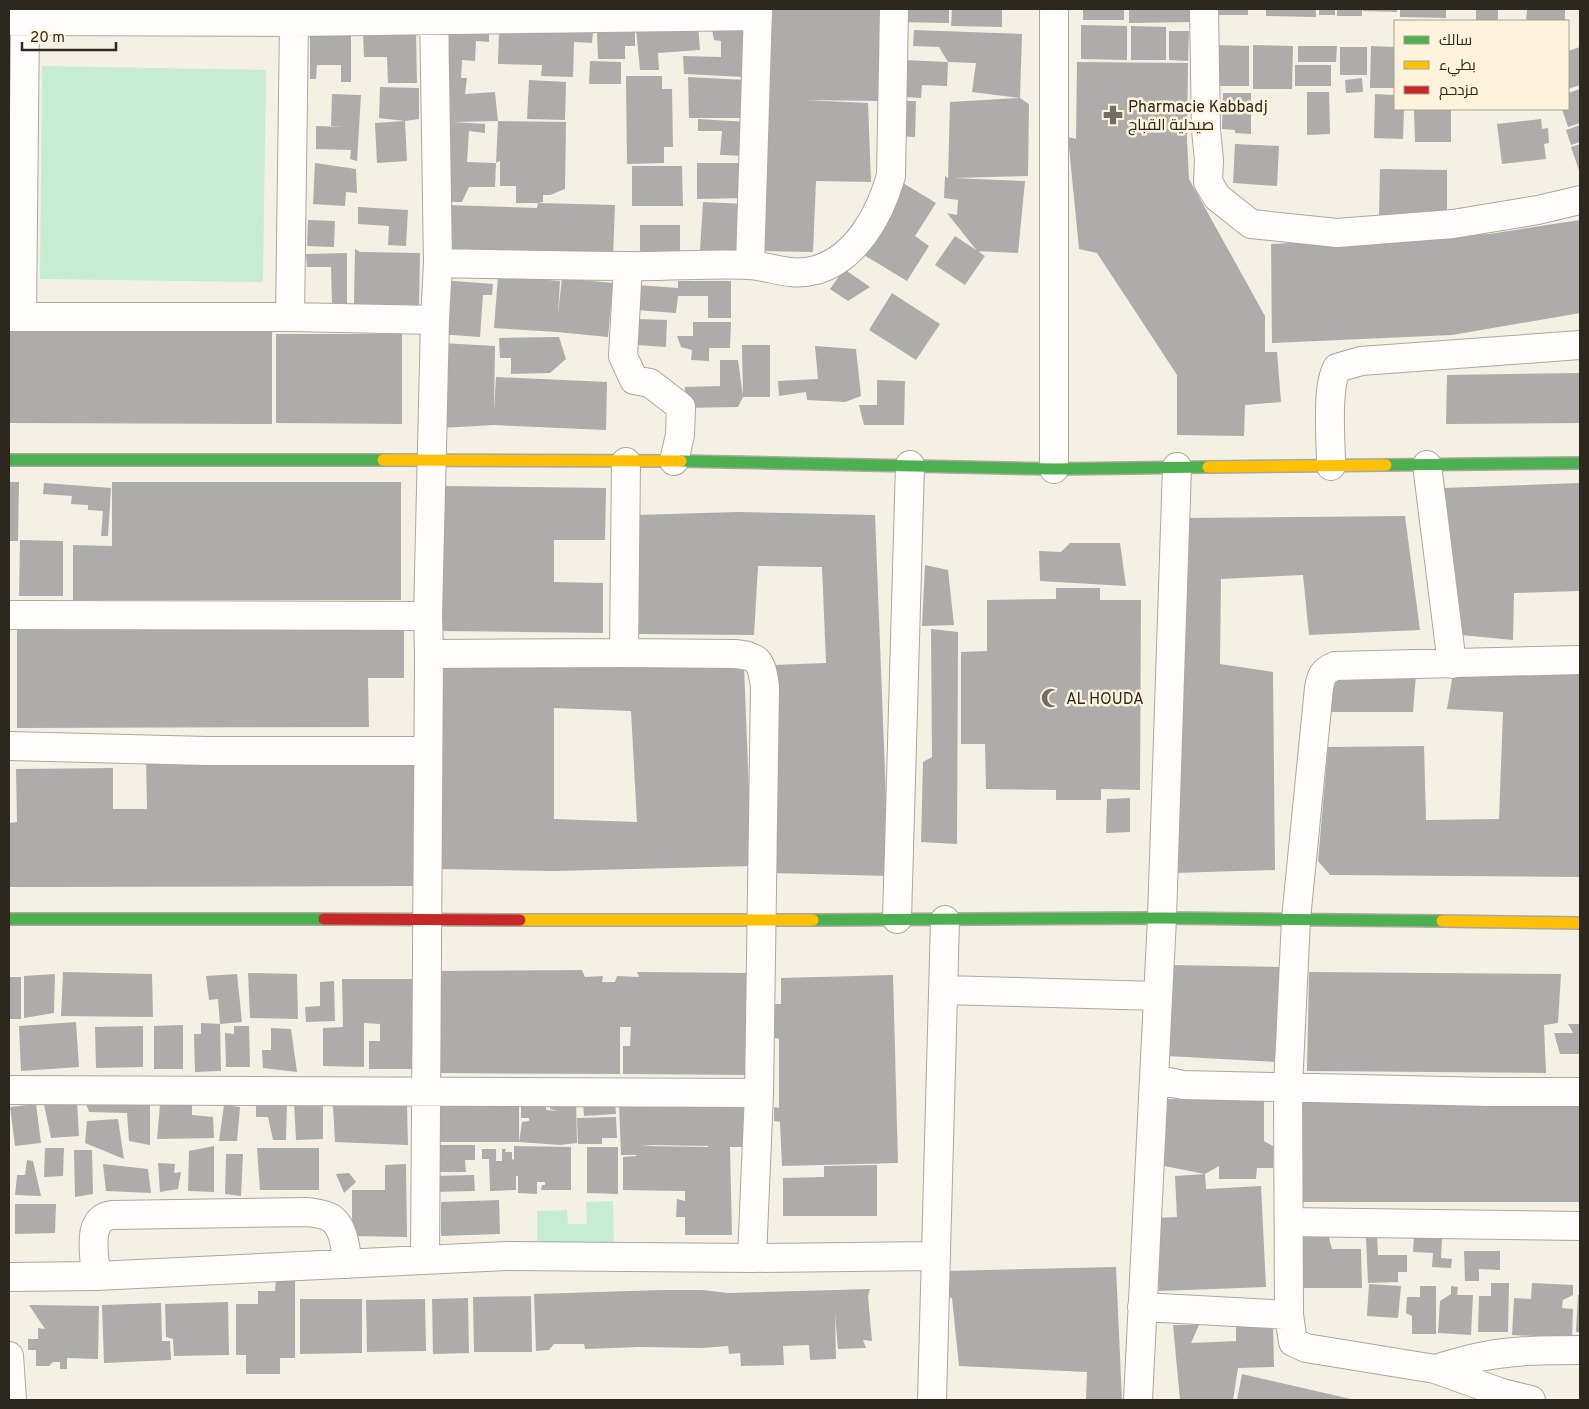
<svg xmlns="http://www.w3.org/2000/svg" width="1589" height="1409" font-family="Overpass,Cairo,sans-serif">
<style>
.green{fill:#c6edd4}
.building{fill:#aeabab;fill-rule:evenodd}
.lines{fill:none;stroke-linecap:round;stroke-linejoin:round}
.street-casing{stroke:#aca79d;stroke-width:30}
.fast-casing{stroke:#aca79d;stroke-width:14}
.slow-casing{stroke:#aca79d;stroke-width:14}
.jam-casing{stroke:#aca79d;stroke-width:14}
.street{stroke:#fefdfb;stroke-width:28}
.fast{stroke:#4caf50;stroke-width:11}
.slow{stroke:#ffc107;stroke-width:11}
.jam{stroke:#c62828;stroke-width:11}
.labels{text-anchor:middle;stroke-width:5;stroke-linejoin:round;paint-order:stroke}
.poi-label{font-size:16px;fill:#2d281e;stroke:#fdf3dc;text-anchor:start}
</style>
<rect width="100%" height="100%" fill="#f5f0e4"/>
<path class="green" d="M42,66l224,4 -3,212 -223,-3z
M613,1201l1,48 -77,1v-39l30,-1 1,14h19l-1,-22z"/>
<path class="building" d="M767,9h114l-3,92 -73,-1 63,3 3,79 -55,-1 -3,71 -53,-1z
M898,9h51v14l-51,-1z
M952,9h50v18l-51,-1z
M1083,9h41v11h-41z
M1129,9h63v13l-63,1z
M1212,9h36v6h-36z
M1266,9h50v8l-50,-1z
M1319,9h16v6h-16z
M1337,9h25v7h-25z
M1363,9h34v3l-34,-1z
M1400,9h46v9l-46,-1z
M1476,9h22v12h-22z
M1527,9l38,1v11h-39z
M698,25l2,25 -42,3 1,17h-19l-4,-41z
M1081,25l46,1v34l-46,-1z
M1131,26l35,1v33h-35z
M712,29l35,2 -2,46 -61,-3 -1,-18 38,1v-16l-7,-1z
M439,30l50,3v9l-13,-1 -1,20 -13,-1 -1,18h6l-2,16 30,-2 3,29 -45,1 32,2v9l-16,-2 -2,31 29,1 -1,24h-26l-7,15h-15z
M914,30l108,4 -2,64 9,6 -1,72 -75,2 72,3 -7,72 -41,-2 -30,-38 10,2 1,-15 -14,-2 1,-22 3,2 2,-76 70,-4 -48,-6 4,-29 -28,-1 -9,-15 -26,-1z
M499,31l94,1 -1,11 -18,-1 -1,35 -32,-1 1,-11 -44,-1z
M1169,31h20l-1,30 -19,-1z
M416,32l1,51h-29l-1,-26h-23l-1,-23z
M635,32v14h-10v13h-27l-1,-26z
M310,35h41v47h-10v-17h-24l-1,14h-6z
M1215,45l34,1v40h-34z
M1253,45l40,1 -1,43h-39z
M1298,46h39l-1,16h-38z
M1371,46l24,1v41h-25z
M1340,47h27v28h-27z
M1580,47v38l-12,4v-38z
M904,60l44,2 -1,24 -25,-1 -1,13 -18,-1z
M590,61l31,1v22h-32z
M1077,62l111,1 -1,77 2,39 76,137v36h12l4,50 -36,3 -1,31 -67,-1v-60l-80,-122 -18,-4 -11,-112 8,2z
M1295,65h36v21h-36z
M626,76h36v13h10l1,58h-9v16l-37,1z
M688,77l58,3v38h-57z
M1362,78l1,14 -17,1 -1,-13z
M529,80l37,2 -1,38 -38,-1z
M380,87l39,1v31l-14,2 -26,-3z
M1580,89v34l-12,4 -6,-18h6v-16z
M1307,92h22l1,42 -23,1z
M1223,93h28v41l-16,-1v-3l-13,-1z
M332,94l29,1 -4,66 -7,-2 1,-9 -35,-1v-23l26,1 -11,-1z
M1375,94l20,1v14h9l-1,30 -29,-1z
M900,101h16l-1,36 -17,-1z
M1414,109h37v33h-36z
M698,119l50,3 -1,34 -27,-1 2,-24h-24z
M1541,119l1,10 6,-1 1,15 -5,1 2,15 -44,5 -5,-40z
M405,121l2,40 -30,2 -2,-40z
M498,121l68,1 -1,67 -15,6h-7v7l-5,1 77,2 -2,52 -169,-8 2,-44 91,3 1,-5h-22v-17h-16v-25l-4,2z
M1580,125v17l-9,3 -5,-15z
M1235,144l44,2 -2,40 -44,-3z
M1580,144v29l-9,-26z
M315,163l41,6 1,24 -11,-1 -1,14 -32,-2z
M697,163h48v35l-48,1z
M632,166h50l1,40h-51z
M1380,169l67,1v46l-68,-1z
M903,183l33,20 -21,33 14,10 -22,35 -48,-29z
M703,202l42,2 -2,47 -43,-1z
M358,207l50,3 -2,36 -18,-1 1,-19 -31,-2z
M308,220l27,1 -1,26 -27,-1z
M1580,220v93l-128,22 -180,8 -1,-99 218,-10z
M640,225h40v26h-40z
M955,236l30,20 -20,29 -30,-20z
M355,249l5,3 60,1 -1,52 -65,-1z
M347,253v51h-15l-1,-37h-24l-1,-13z
M844,269l26,18 -22,14 -18,-12z
M498,276l62,5 -2,33 4,-36 51,5 -5,54 -51,-5 -63,-4z
M441,280l52,4 -1,11h-9l-3,42 -43,-3z
M678,281h53v37h-23v-22h-30l-2,17 -40,-3 1,-25 41,3z
M892,293l48,31 -24,36 -47,-30z
M638,319l29,1 -1,27 -29,-2z
M693,322h38l-1,26h-21v13l-18,-1 1,-10 -11,-3 -4,-11h16z
M9,329h263v95l-263,-1z
M276,334h126v90l-126,-1z
M559,337l7,22 -16,14 -39,1v-16h-11l-1,-20z
M442,343l53,3 -1,66 2,-35 111,5 -1,48 -112,-5 -53,3z
M742,345h28v52h-27z
M815,346l41,3 5,47 -16,6 -38,-2 -1,-8 -27,4 -1,-15 40,-2z
M720,360h18l5,37 -5,10 -53,1v-21l35,-1z
M1580,373v50l-134,1 1,-49z
M877,380l28,1 -1,44h-40l-5,-20h18z
M9,482h10l-1,59h-9z
M112,482h289v118h-328v-55l39,1z
M44,483l67,5 -3,48h-7l2,-25 -15,-1v-5l-17,-1 1,-8 -29,-2z
M1580,483v108l-66,2 -1,47 -52,-5 -17,-147z
M442,486l164,2 -1,52h-51v42l49,1v50l-163,-2z
M738,512l137,3 14,361 -117,-3v-208l54,-2 -4,-96 -64,-1 -4,69 -119,-1 1,-119z
M1405,516l15,114 -111,5 -6,-60 -82,4 -1,85 53,8 2,198 -102,3 12,-355z
M20,540l43,1v55h-44z
M1070,543h50l6,43 -86,-5 -1,-30 22,1z
M925,565l23,5 6,55 -32,1z
M1056,588h44v12h41l-1,190 -39,-1v11h-45v-10l-70,-1 -1,-45h-24v-92l26,-1v-51l69,-1z
M404,626v52h-36l1,49 -352,1v-101z
M931,629l27,3 -1,212 -36,-2 2,-80 9,-5z
M441,663l113,4h190l8,199 -198,5 -115,-2zM554,708l77,3 6,111 -83,-3z
M1580,672v205l-250,-2 -12,-14 10,-114 96,-1 2,74 73,-1 4,-107 -56,-3 6,-36z
M1416,674l-3,38h-89l7,-34z
M418,754v132l-409,1v-64l8,-1 -1,-53 97,-1v41h34l-1,-54z
M1130,798v34l-24,1 1,-34z
M1170,965l110,2 -4,95 -109,-6z
M582,970l3,7 18,-1 -1,6h13l2,-6 22,1 -2,-5 115,1 -1,102 -128,-1v-28h7l1,-19h-11v47l-181,-1 -9,-102z
M63,972l89,2 1,43 -92,-1z
M1309,972l252,2 -3,49 -14,2 2,48 -239,-2z
M248,973l49,1 1,45 -48,-1z
M55,974l-1,39 -30,5v-42z
M237,974l5,48 -22,2 1,47 -26,1 -1,-38h7v-11l19,1 -2,-25 -9,1 -3,-24z
M893,975l5,188 -116,3 -2,-44 -6,-1v-14l5,1v-69l-4,-1 -1,-34h7v-26z
M9,977h12v42h-12z
M342,979h72v90h-45v-28h11v-17l-16,-1v44l-41,-1v-38l20,-1z
M334,981l1,40 -29,1 -1,-15 15,-1v-24z
M76,1022l3,45 -58,4 -2,-45z
M1568,1024h12v30h-20l-6,-21h19z
M183,1025v44h-29v-43z
M143,1026v41l-47,1 -1,-41z
M234,1026h15l1,41h-24l-1,-34 9,1z
M271,1028l20,1 6,43 -34,-4 -1,-18h9z
M84,1098l66,5v42l-21,-4 -2,-28 -38,-1z
M519,1099v43l3,-20 7,-1v-3h-8v-18h25v10l12,1 -8,-2v-8l26,-1 1,43 -17,2 -41,-3h-80l-1,-40z
M1164,1099h100v42l9,5v22h-16l-1,11h-37v-13l-14,8 -41,-8z
M1417,1100l163,3v99h-286l8,-99z
M77,1101l2,35 -28,2 -7,-34z
M256,1102h31l-1,38h-13l-5,-23h-12z
M294,1102l29,2v35l-27,1z
M615,1102l1,12 -32,2 -1,-13z
M619,1103h129v44h-18l2,88h-47v-18h-9l1,-18 8,2v-10l-62,-1v-33l13,-1v-1h-15zM653,1145l55,1v1l-67,-1z
M36,1104l5,39 -26,3 -5,-39z
M407,1104l1,41 -73,-3 -2,-36z
M160,1105h32v10l21,2 1,21 -57,1z
M224,1105l16,2 -3,34h-18z
M616,1117l1,21h-15v6h-24l-1,-26z
M118,1119l6,40 -39,-16 2,-22z
M439,1145h36v15h-10l1,12h-26z
M214,1146v46l-26,-1 1,-40z
M514,1146l57,1v43h-30l1,-5h3v-3h-8v12l-19,-1v-17h-2v14l-26,1 -1,-32h-7v-10h14v12h6v-12h4l-1,3h7v7l2,1z
M587,1147h31v47l-31,-1z
M45,1148h19l-1,28 -19,1z
M257,1148h62v42h-59z
M74,1150h18l1,44 -18,3z
M226,1154h17l-2,42 -16,-2z
M27,1160l6,1 8,35 -26,-1 2,-20h8z
M158,1163l17,1 -1,9 7,-1 -3,17 -18,3z
M103,1164l45,5 3,24 -45,-2z
M406,1164l1,73 -55,-1v-46h33v-25z
M877,1165v51h-94v-38l41,-1v-11z
M349,1173l7,9 -12,11 -8,-19z
M1205,1174l1,15 55,-3 5,101 -107,4 -4,-73 22,-1 -2,-41z
M474,1175l1,16 -41,1v-16z
M499,1200l1,34 -59,2v-34z
M15,1204h41l-1,29 -40,1z
M1299,1234h29l4,15h29l1,39h-63z
M1414,1236l28,2 -1,20 11,1 -1,9 -19,-1 1,-14 -20,-1z
M1366,1237h11l1,18h29v17h-9v10l-30,1z
M1464,1251h36v19l-21,-1v12h-14z
M1116,1267l6,133h-36l1,-28 -128,-6 -7,-68 -5,-1v-26z
M276,1279h19v79h-15v16h-34v-19h-10v-51h22v-13h17z
M1491,1283h18l-1,49h-30l1,-36h12z
M1532,1283l41,2v10l-10,5 -1,8 11,1 -1,29 -60,-3 2,-37 17,1z
M1369,1284l32,2 -3,32 -31,-2z
M1420,1286h16v48h-24v-18l-6,-3 1,-16h13z
M1451,1286l7,1 -1,8h16l-2,40 -33,-2 2,-32 11,-7z
M870,1289l-2,7 4,45 -9,-1 3,8 -28,1 -3,-35 1,45 -26,1 -1,-15 -26,1 1,19 -43,1 -1,-13 -11,1 -1,-8 -26,2 -62,-1 -55,2 -1,-5h-30l-5,6 -13,1 -2,-57 129,-4h39l26,3z
M1578,1295h2v37h-4z
M531,1296l1,56h-58l-1,-55z
M468,1298l1,55 -36,1 -1,-55z
M300,1299h62v54l-62,1z
M425,1299l1,52 -59,1 -1,-52z
M228,1302l1,53 -55,1 -1,-17 -7,-2 -1,-33z
M161,1303l1,38h8l1,19 -67,3 -2,-58z
M29,1305l70,1 -1,53 -31,-1v11h-7v-7h-7l-4,4h-13v-16h-8v-11h10v-11l7,1z
M1236,1323h37l1,44 -36,1 -5,32h-53l-7,-75h26l-8,18 45,-2z
M1242,1374l109,25v1h-114z"/>
<g class="lines">
<defs>
<path id="street" d="M1054,9v460
M1204,9l2,121 3,30 -1,22 9,15 34,27 86,9 116,-9 85,-14 42,-10
M9,21l285,1 464,-6
M438,263c63,1 126,3 189,3 41,1 82,-3 122,-1 26,2 40,12 67,5 41,-12 64,-56 75,-94l3,-167
M750,265l8,-256
M628,266l-5,90 11,24 16,3 31,24 -1,28 -6,26
M9,317h281l145,3
M22,317l3,-296
M290,317l4,-295
M1427,465l25,199
M1331,466c0,-25 -5,-78 6,-98l24,-7 219,-16
M9,615l419,1
M624,653l2,-191
M429,654l195,-1 110,1c26,2 27,8 31,32l-6,407 -7,165
M9,746l198,5h221
M897,919l13,-454
M943,990l215,6
M1154,1079l29,6 307,7h90
M9,1090l750,3
M1289,1222l291,4
M425,1259l4,-605 -1,-38 7,-296 3,-57 -4,-254
M96,1276c-1,-20 -11,-59 17,-61l195,-3c7,1 17,2 23,6 14,10 14,31 17,46
M9,1277l87,-1 410,-20 246,2 184,-2
M1142,1307l147,8
M9,1356l3,44
M1435,1369c15,-4 30,-9 45,-12 33,-7 67,-7 100,-7
M932,1400l13,-480
M1138,1400l24,-482 15,-451
M1531,1400l-29,-7 -67,-24 -129,-21 -13,-6 -4,-27 -1,-228 8,-168 23,-231c2,-12 4,-17 16,-22l245,-6"/>
<path id="fast" d="M9,460h374
M681,461l373,8 154,-2
M1386,465l194,-2
M9,919h315
M813,920l349,-2 280,3"/>
<path id="slow" d="M383,460l298,1
M1208,467l178,-2
M520,920h293
M1442,921l138,2"/>
<path id="jam" d="M324,919l196,1"/>
</defs>
<use href="#street" class="street-casing"/>
<use href="#fast" class="fast-casing"/>
<use href="#slow" class="slow-casing"/>
<use href="#jam" class="jam-casing"/>
<use href="#street" class="street"/>
<use href="#fast" class="fast"/>
<use href="#slow" class="slow"/>
<use href="#jam" class="jam"/>
</g>
<defs>
<symbol id="pharmacy-bare" viewBox="-9 -9 18 18"><path d="M-2-6h4v4h4v4h-4v4h-4v-4h-4v-4h4Z" fill="#736e63" stroke="#fdf3dc" stroke-width="2.5" paint-order="stroke"/></symbol>
<symbol id="mosque-bare" viewBox="-9 -9 18 18"><path d="M3.5-4.9A6 6 0 1 0 3.5 4.9A5 5 0 1 1 3.5-4.9Z" fill="#736e63" stroke="#fdf3dc" stroke-width="2.5" paint-order="stroke"/></symbol>
</defs>
<g fill-rule="evenodd">
<use href="#pharmacy-bare" x="1099" y="101" width="28" height="28"/>
<use href="#mosque-bare" x="1037" y="684" width="28" height="28"/>
</g>
<g class="labels">
<g class="poi-label">
<text x="1128" y="112">Pharmacie Kabbadj<tspan x="1128" dy="18">صيدلية القباج</tspan></text>
<text x="1066" y="704">AL HOUDA</text>
</g>
</g>
<rect width="1589" height="1409" fill="none" stroke="#2d281e" stroke-width="20"/>
<rect x="1394" y="20" width="175" height="90" fill="#fdf3dc" stroke="#aaa290"/>
<rect x="1404" y="36" width="25" height="8" fill="#4caf50" stroke="#aaa290"/>
<text x="1439" y="45" font-size="15" fill="#2d281e">سالك</text>
<rect x="1404" y="61" width="25" height="8" fill="#ffc107" stroke="#aaa290"/>
<text x="1439" y="70" font-size="15" fill="#2d281e">بطيء</text>
<rect x="1404" y="86" width="25" height="8" fill="#c62828" stroke="#aaa290"/>
<text x="1439" y="95" font-size="15" fill="#2d281e">مزدحم</text>
<path d="M22 42v8h94v-8" fill="none" stroke="#2d281e" stroke-width="2.5"/>
<text x="30" y="42" font-size="15" fill="#2d281e" stroke="#fdf3dc" stroke-width="4" paint-order="stroke">20 m</text>
</svg>
